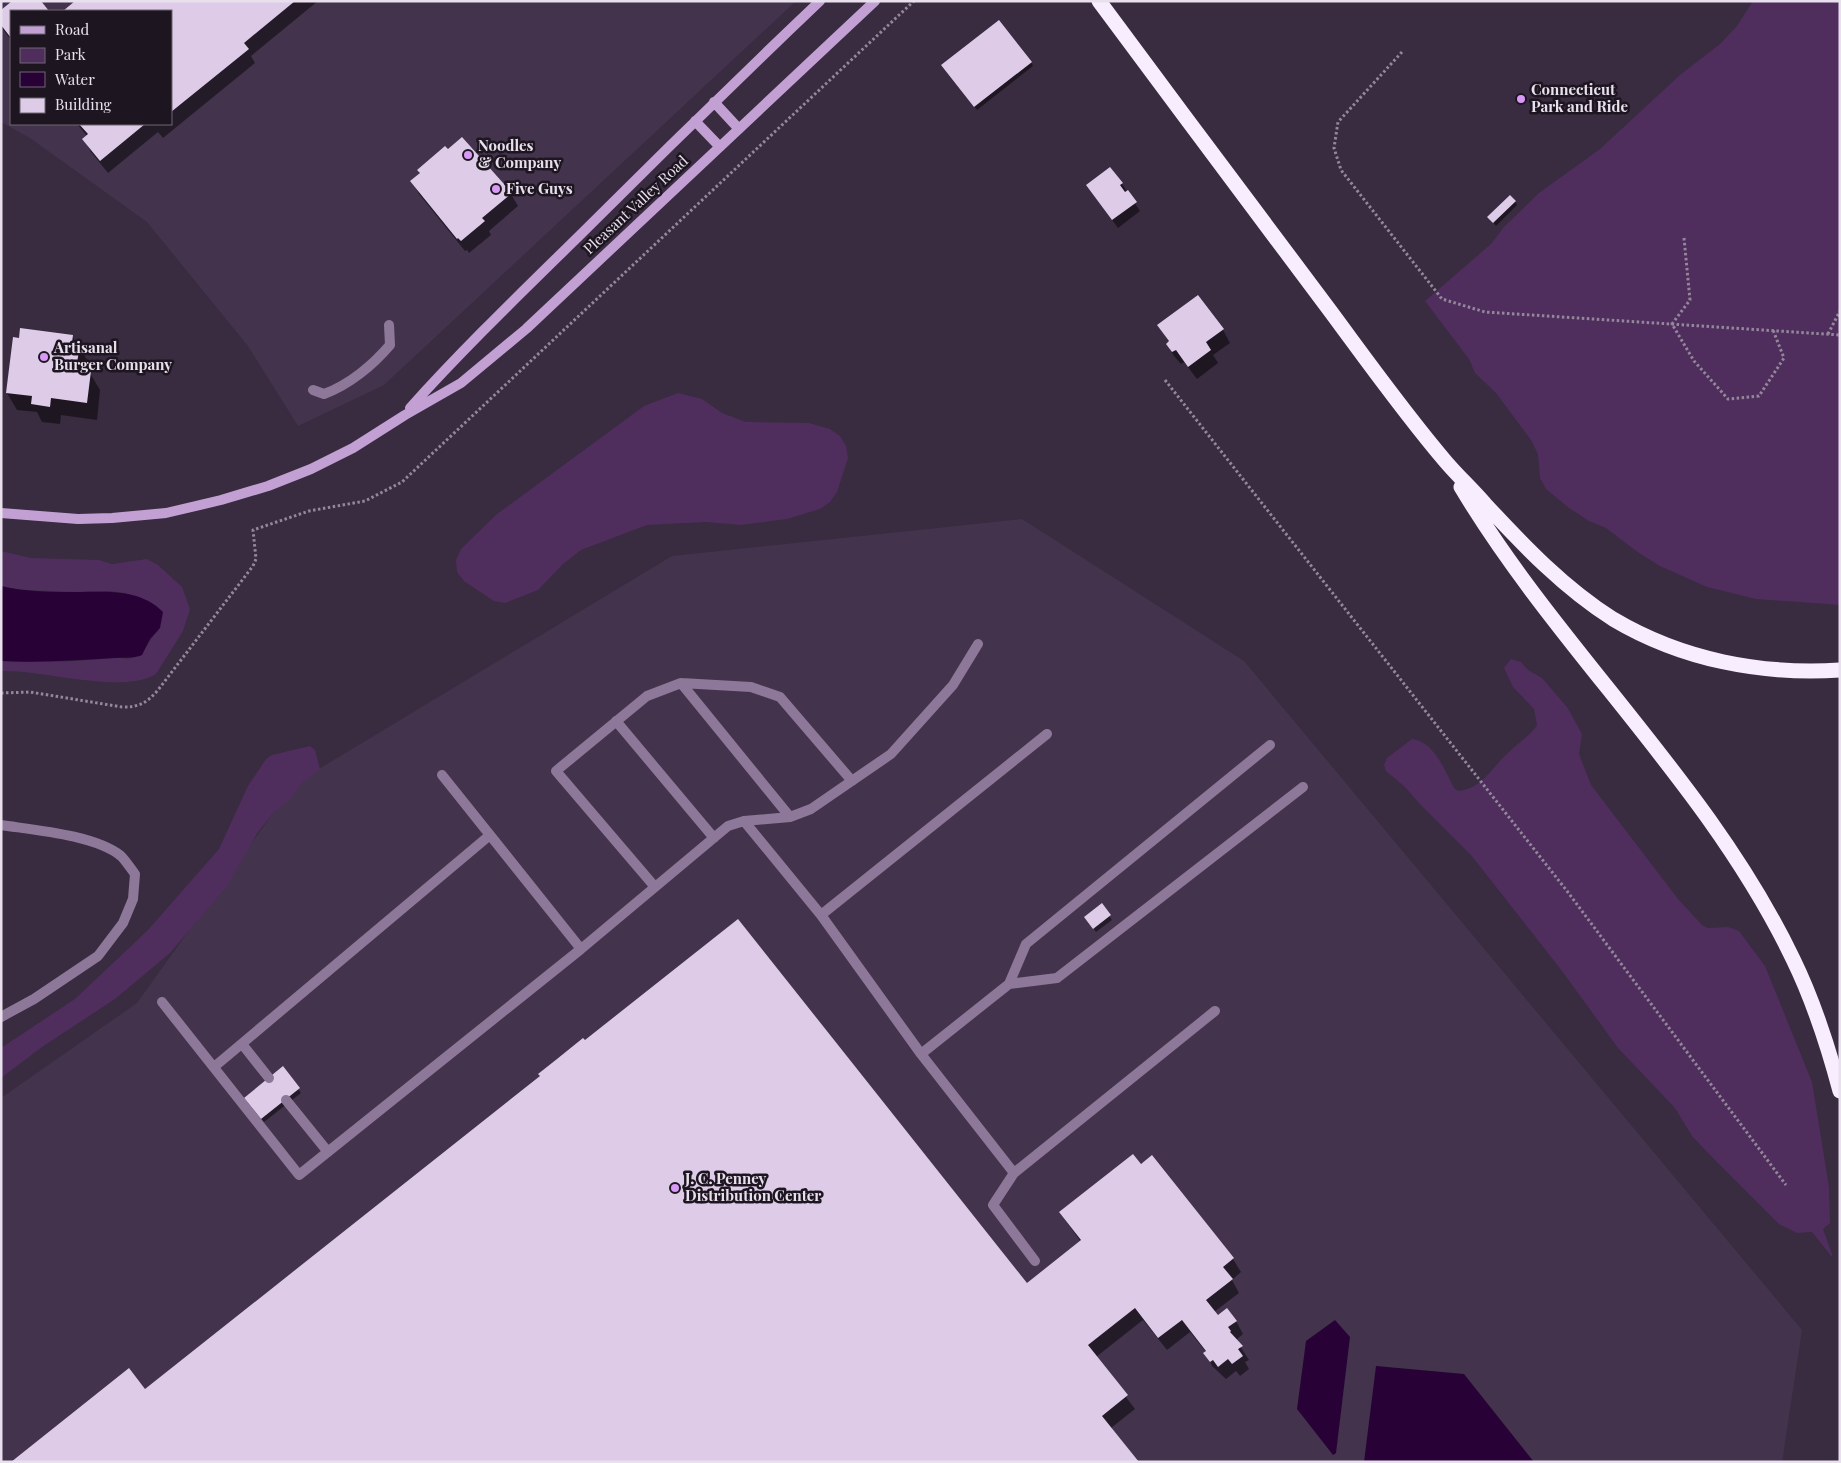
<svg xmlns="http://www.w3.org/2000/svg" width="1841" height="1463" font-family="'Playfair Display',serif">
<style>
.built{fill:#44334d;fill-rule:evenodd}
.green{fill:#4f2e5e}
.water{fill:#280237}
.shadow{fill:#0007}
.building{fill:#ddcbe7}
.lines{fill:none;stroke-linecap:round;stroke-linejoin:round}
.path{stroke:#938799;stroke-width:3;stroke-dasharray:2.5 2.5;stroke-linecap:butt}
.service{stroke:#8e7899;stroke-width:10}
.minor{stroke:#8e7899;stroke-width:10}
.secondary{stroke:#c3a0d4;stroke-width:10}
.motorway{stroke:#f8edfe;stroke-width:15}
.poi-dot{fill:#d99af7;stroke:#1d1620;stroke-width:2}
.labels{text-anchor:middle;stroke-width:5;stroke-linejoin:round;paint-order:stroke}
.poi-label{font-size:15px;font-weight:bold;fill:#e9e0ee;stroke:#1d1620;text-anchor:start}
.street-label{font-size:15px;fill:#e9e0ee;stroke:#1d1620}
</style>
<rect width="100%" height="100%" fill="#392b40"/>
<path class="built" d="M1,1h795l-412,384 -86,41 -50,-80 -101,-124 -117,-84 -29,-16zM11,11h160v113h-160z
M1022,519l222,142 558,669 -20,132h-1781v-364l136,-95 157,-219 378,-228z"/>
<path class="green" d="M1753,1h87v604l-84,-6 -49,-12 -47,-21 -21,-13 -33,-25 -17,-7 -20,-13 -23,-19 -6,-11 -2,-24 -7,-14 -35,-47 -21,-20 -6,-14 -44,-58 66,-57 13,-17 35,-34 61,-44 80,-74 40,-31 17,-18z
M678,393l24,6 20,14 24,9 63,1 21,6 10,7 6,10 2,12 -11,34 -7,10 -10,7 -33,10 -46,6 -35,-3 -59,3 -66,25 -19,15 -24,25 -33,13 -11,-2 -30,-20 -7,-9 -1,-12 5,-11 36,-35 147,-108z
M1,551l30,7 68,2 13,4 35,-5 11,6 24,22 8,22 -7,22 -27,43c-33,21 -115,-5 -155,-3v-10c38,2 75,1 112,-3 6,-1 14,2 19,0 14,-4 16,-18 26,-27l-8,-29 -25,-9 -15,-2 -30,1 -60,-2 -19,-4z
M1511,659l10,3 7,8 14,8 25,29 15,27 -3,20 12,31 87,114 24,26 6,3 20,-1 11,4 26,35 47,116 17,105 1,36 -7,6 9,25v3l-20,-25 -15,1 -18,-9 -67,-67 -20,-21 -17,-28 -57,-60 -56,-77 -91,-116 -52,-52 -14,-16 -19,-16 -2,-6 3,-7 25,-19c22,2 33,32 42,49l4,3c24,-2 34,-24 50,-38 9,-9 22,-17 29,-28l-3,-16 -21,-22 -9,-19z
M310,746l5,4 5,19 -19,15 -12,16 -15,12 -16,20 -31,54 -57,67 -55,46 -73,48 -41,31v-30l74,-49 73,-69 71,-81 29,-63 18,-27 6,-4z"/>
<path class="water" d="M1,586c25,6 52,6 78,6 29,0 61,-3 84,20l-3,16 -10,11 -8,16c-10,4 -17,2 -27,3 -38,2 -75,5 -114,3z
M1335,1320l15,17 -14,116 -3,2 -36,-46 9,-68z
M1376,1366l88,8 70,88h-170z"/>
<path class="shadow" d="M40,1l8,10h-37v29l-10,-13v-15z
M77,1h241l-67,55 4,7 -92,75 -5,-6 -50,41 -17,-21 -7,-13 3,-3 -10,-12h94v-113h-107z
M1031,62l2,4 -56,44 -32,-41z
M418,170l93,24 7,12 -29,25 2,4 -22,18 -2,-3 -2,1 -46,-57 -7,-13 8,-7z
M1122,184l18,27 -22,17 -30,-42z
M1515,201l2,4 -21,21 -7,-9z
M1159,325l64,5 7,13 -17,12 5,8 -21,16 -13,-17 -3,2 -7,-8 -7,-12 3,-1z
M72,336l17,27 -1,9 2,1 10,17 -3,30 -36,-5 -1,9 -18,-2 -5,-10 -20,-2 -10,-17z
M1102,905l10,15 -16,12 -8,-11z
M283,1068l18,25 -37,29 -17,-20z
M1152,1157l81,102 8,13 -9,8 7,13 -25,19 4,4 18,5 7,13 -7,6 13,20 -4,2 4,7 -9,7 -4,-5 -10,8 -14,-13 -6,-14 -16,-20 -23,18 -24,-30 -47,37 39,52 -24,19 -966,-37 882,-106 54,-43 -21,-29z"/>
<path class="building" d="M12,1h29l8,10h-38v27l-10,-13v-15z
M75,1h220l-51,42 5,6 -78,63v-101h-108z
M999,20l33,42 -58,45 -33,-42z
M79,124h66l-45,37 -18,-22 6,-5z
M462,137l50,56 -30,25 3,3 -24,20 -3,-3 -1,1 -47,-58 10,-8 -3,-3 28,-24 3,3z
M1110,167l13,16 -3,2 5,7 3,-2 9,12 -25,18 -26,-35z
M1510,195l6,6 -23,22 -6,-6z
M1198,295l26,34 -18,13 5,8 -23,17 -12,-17 -4,2 -6,-8 3,-3 -12,-16z
M20,328l53,7 -1,8 8,2 -4,24 15,2 -4,32 -36,-5 -1,9 -19,-3 1,-8 -26,-3 7,-56 6,1z
M1102,903l9,12 -18,14 -9,-12z
M738,919l289,364 54,-43 -22,-28 74,-58 8,10 11,-9 82,103 -11,9 10,12 -27,21 12,15 9,-7 10,13 -9,6 3,4 -1,1 13,14 -5,3 5,7 -11,8 -4,-5 -10,8 -5,-7 -3,2 -7,-9 3,-2 -24,-31 -24,18 -23,-30 -47,37 40,50 -26,21 37,46h-1128l118,-94 16,21 395,-313 -2,-2 19,-15 26,-21 2,2z
M283,1066l17,22 -39,31 -17,-21z"/>
<g class="lines">
<path class="path" d="M1402,52l-64,70 -4,26 7,22 101,129 43,13 355,23
M1684,238l6,62 -18,24 22,37 34,38 31,-3 25,-38 -11,-28
M1828,334l12,-23
M1165,380l402,511 219,294
M1,693l29,-1 92,15c16,1 26,-5 36,-17l95,-124 3,-7 -3,-29 56,-19 56,-10 37,-19 512,-481"/>
<path class="service" d="M313,390l11,4c25,-9 49,-29 66,-49l-1,-20
M681,683l109,134
M616,721l98,117
M442,775l139,174 147,-123 16,-5
M655,887l-99,-116 91,-75 34,-13 70,4 29,10 72,84
M821,915l-77,-94 46,-4 21,-8 80,-55 62,-69 25,-41
M1009,984l48,-6 246,-191
M162,1002l137,173 282,-226
M1215,1011l-201,162 -93,-119 88,-70 17,-40 244,-199
M242,1044l27,34
M921,1054l-100,-139 226,-181
M214,1067l276,-232
M286,1100l42,52
M1014,1173l-21,32 42,56"/>
<path class="minor" d="M1,825c33,5 94,10 120,31 5,5 10,13 14,18l-2,25 -10,24 -25,33 -64,43 -33,18"/>
<path class="secondary" d="M714,102l25,27
M695,121l25,26
M410,408c53,-59 110,-114 167,-170 80,-80 161,-159 243,-237
M1,513l77,6 34,-1 54,-5 55,-13 47,-14 43,-17 42,-21 52,-33 56,-32 65,-54 349,-328"/>
<path class="motorway" d="M1099,1c77,104 154,207 232,311 37,50 74,102 115,150 12,14 26,27 39,42 39,42 79,84 128,115 69,41 148,56 227,51
M1461,487c99,165 248,297 332,472 21,43 35,87 47,132"/>
</g>
<g class="poi-dot">
<circle cx="1521" cy="99" r="5"/>
<circle cx="468" cy="155" r="5"/>
<circle cx="496" cy="189" r="5"/>
<circle cx="44" cy="357" r="5"/>
<circle cx="675" cy="1188" r="5"/>
</g>
<g class="labels">
<g class="poi-label">
<text x="1531" y="95">Connecticut<tspan x="1531" dy="17">Park and Ride</tspan></text>
<text x="478" y="151">Noodles<tspan x="478" dy="17">&amp; Company</tspan></text>
<text x="506" y="194">Five Guys</text>
<text x="54" y="353">Artisanal<tspan x="54" dy="17">Burger Company</tspan></text>
<text x="685" y="1184">J. C. Penney<tspan x="685" dy="17">Distribution Center</tspan></text>
</g>
<g class="street-label">
<text transform="translate(636 205) rotate(-43)" y="5">Pleasant Valley Road</text>
</g>
</g>
<rect width="1841" height="1463" fill="none" stroke="#e9e0ee" stroke-width="5"/>
<rect x="10" y="10" width="162" height="115" fill="#1d1620" stroke="#6f6772"/>
<rect x="20" y="26" width="25" height="8" fill="#c3a0d4" stroke="#6f6772"/>
<text x="55" y="35" font-size="15" fill="#e9e0ee">Road</text>
<rect x="20" y="48" width="25" height="15" fill="#4f2e5e" stroke="#6f6772"/>
<text x="55" y="60" font-size="15" fill="#e9e0ee">Park</text>
<rect x="20" y="72" width="25" height="15" fill="#280237" stroke="#6f6772"/>
<text x="55" y="85" font-size="15" fill="#e9e0ee">Water</text>
<rect x="20" y="98" width="25" height="15" fill="#ddcbe7" stroke="#6f6772"/>
<text x="55" y="110" font-size="15" fill="#e9e0ee">Building</text>
</svg>
